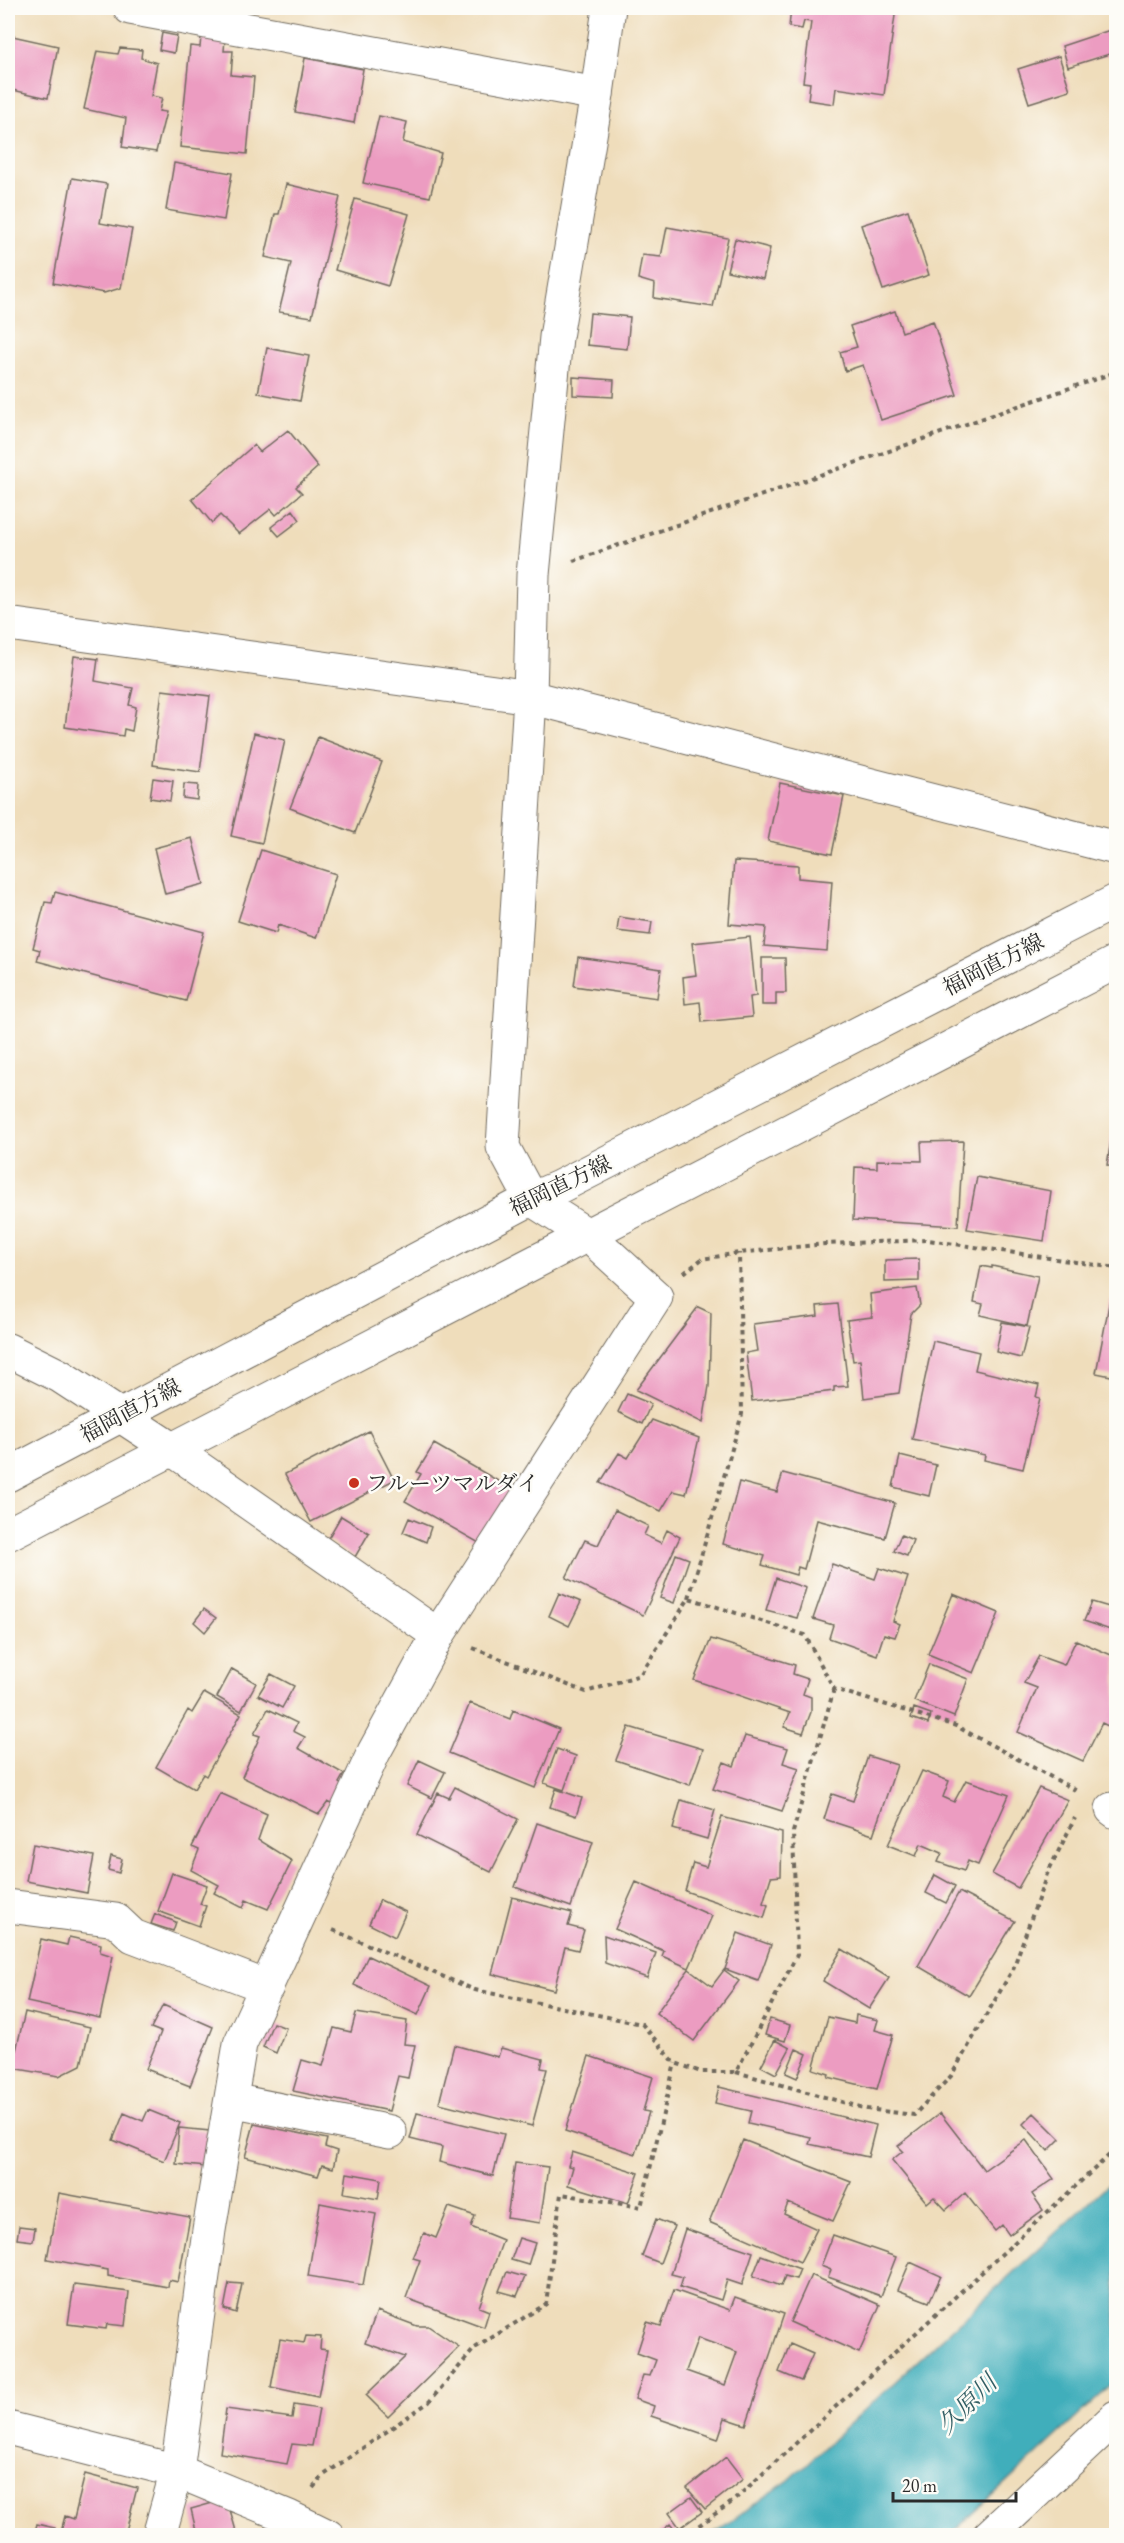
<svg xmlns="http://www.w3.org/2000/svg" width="1124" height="2543" font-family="'EB Garamond','Noto Serif JP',serif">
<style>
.water{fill:#3faebb;stroke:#356c73;stroke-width:1.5}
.building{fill:#ec9cc1;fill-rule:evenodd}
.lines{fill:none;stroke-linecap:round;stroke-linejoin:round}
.street-casing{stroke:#70695d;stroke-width:35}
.secondary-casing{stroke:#70695d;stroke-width:35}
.primary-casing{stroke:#70695d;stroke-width:35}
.path{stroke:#70695d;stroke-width:4;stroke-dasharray:4.5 4.5;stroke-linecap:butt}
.street{stroke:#fff;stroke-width:33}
.secondary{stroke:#fff;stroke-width:33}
.primary{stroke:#fff;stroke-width:33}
.poi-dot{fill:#c8321e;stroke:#fdfcf7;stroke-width:2}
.labels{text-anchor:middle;stroke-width:5;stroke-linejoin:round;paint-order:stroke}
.street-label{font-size:22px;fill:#2b2b2b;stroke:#fdfcf7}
.poi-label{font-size:22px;fill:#2b2b2b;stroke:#fdfcf7;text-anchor:start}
.water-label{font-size:24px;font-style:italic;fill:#335f65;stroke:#fdfcf7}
</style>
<rect width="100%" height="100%" fill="#fdfcf7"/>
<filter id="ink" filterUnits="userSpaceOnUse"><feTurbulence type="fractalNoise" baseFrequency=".0167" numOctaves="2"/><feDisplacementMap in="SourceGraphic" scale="12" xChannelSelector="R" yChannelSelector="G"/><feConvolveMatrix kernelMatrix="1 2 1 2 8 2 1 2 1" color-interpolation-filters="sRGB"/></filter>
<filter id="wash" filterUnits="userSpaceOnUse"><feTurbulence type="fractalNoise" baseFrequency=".008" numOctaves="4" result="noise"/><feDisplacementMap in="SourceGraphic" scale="24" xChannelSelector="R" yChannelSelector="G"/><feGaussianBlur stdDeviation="1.35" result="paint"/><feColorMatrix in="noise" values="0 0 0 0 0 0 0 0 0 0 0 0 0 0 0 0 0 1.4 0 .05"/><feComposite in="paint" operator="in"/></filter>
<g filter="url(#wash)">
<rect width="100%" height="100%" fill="#efddbb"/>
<path class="water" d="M1116,2177v204l-166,154h-239l78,-55z"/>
<g id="blocks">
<path class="building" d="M791,8h105l-12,87 -48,-7 -2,16 -26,-4 2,-17 -7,-1 8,-60 -7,-1 -2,8 -13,-2z
M1116,28v24l-48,15 -6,-21z
M162,33l15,3 -3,17 -15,-3z
M8,35l50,11 -10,52 -40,-9z
M201,37l24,2 -1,12h9l-2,24 23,2 -7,77 -67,-7 10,-101 10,1z
M120,48l22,2 -1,8 16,5 -6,33 11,2 -3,13 7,1 -10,40 -34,-5 4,-29 -42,-9 13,-58 21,3z
M1059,56l11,34 -41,13 -11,-34z
M305,58l58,11 -9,54 -59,-11z
M379,116l28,6 -4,20 38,11 -11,44 -67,-14z
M174,163l58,10 -8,47 -58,-10z
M72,178l35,6 -7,39 32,6 -11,59 -17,5 -51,-10z
M286,184l54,13 -28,120 -33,-5 12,-49 -26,-6 10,-43h4z
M355,199l54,15 -21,72 -53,-16z
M908,210l21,65 -46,15 -22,-65z
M667,227l61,11 -15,69 -59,-9 1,-14 -17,-5 4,-24 19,2z
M735,239l35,9 -7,31 -36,-8z
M895,311l7,21 31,-11 24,74 -76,25 -18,-55 -18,6 -5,-19 17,-5 -7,-21z
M590,313l40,4 -3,32 -40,-4z
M267,348l42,8 -9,45 -42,-8z
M573,377l41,3 -1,17 -40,-2z
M288,430l30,37 -22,20 6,6 -26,22 -5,-6 -32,25 -19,-19 -8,8 -20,-24 62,-54 6,7z
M293,510l7,10 -21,16 -8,-9z
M74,656l24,3 -3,22 38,7 -4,17 7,2 -4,24 -8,-2 -1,7 -58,-9z
M162,690l48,6 -10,76 -47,-7z
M254,733l31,7 -23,103 -31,-7z
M318,737l64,25 -27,71 -65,-25z
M153,778l20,3 -3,20 -20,-3z
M780,783l64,13 -12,58 -64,-13z
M184,784l14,1 -1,15 -14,-2z
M192,838l12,46 -39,10 -11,-46z
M261,850l75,24 -20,64 -38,-13 -2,8 -38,-12z
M734,861l64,4v13l34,3 -5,70 -63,-5 2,-19 -37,-3z
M55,892l149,40 -18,69 -149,-40 3,-11 -7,-2 12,-46 7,1z
M619,917l33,5 -2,13 -33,-4z
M750,937l6,59 -6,1 2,20 -50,5 -2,-20 -15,2 -2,-27 13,-2 -4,-32z
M578,957l83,12 -4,29 -83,-12z
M762,958h23l1,35h-10v12h-14z
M1115,1115h1v51l-9,-1z
M963,1141l-5,85 -105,-6 2,-53 22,1v-8l45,1 -1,-19z
M977,1177l74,14 -7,50 -77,-12z
M919,1259v22l-34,1v-22z
M981,1266l11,2v-2l46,10 -11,50 -47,-11 3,-11 -9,-2z
M917,1288l3,17 -9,9 -12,79 -35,5 -4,-38 -7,1 -6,-41 25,-3 -2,-23z
M1110,1299l6,1v77l-20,-4z
M838,1304l10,82 -14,1v4l-82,10 -6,-48 11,-2 -4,-27 65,-8 -1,-10z
M698,1307l13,6 -2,73 -6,37 -67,-33z
M1002,1322l27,5 -8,31 -25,-6z
M933,1341l46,11 -4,18 64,15 -3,12 4,1 -17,71 -39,-9 1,-5 -73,-16z
M627,1394l24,10 -9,20 -24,-12z
M652,1420l47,18 -13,56 -13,-3 -12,20 -61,-28 19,-30 9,5z
M369,1431l25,49 -83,42 -26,-48z
M434,1444l85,49 -31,55 -83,-47 16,-27 -4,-2z
M900,1456l36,9 -7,31 -36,-9z
M783,1473l112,30 -10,35 -68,-18 -13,49 -6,-2 -2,8 -34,-10 3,-9 -42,-12 16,-62 38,10z
M615,1510l33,16 -4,9 17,8 6,-13 13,7 -37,78 -77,-37 19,-38 13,5z
M341,1516l28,17 -14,24 -28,-17z
M409,1518l22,9 -5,15 -23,-10z
M901,1535l12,5 -6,16 -13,-5z
M676,1554l13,5 -15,44 -14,-5z
M832,1564l43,15 4,-11 29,9 -15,44 7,3 -5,13 -11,-3 -7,21 -48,-17 4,-13 -20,-6z
M776,1578l30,10 -9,30 -31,-8z
M559,1593l22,9 -12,24 -20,-10z
M953,1594l46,19 -25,60 -46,-19z
M1092,1602l24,7v23l-32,-11z
M204,1609l12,9 -11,14 -11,-10z
M711,1639l84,26 -2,9 15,5 -5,15 8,3v15l-8,21 -19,-6 6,-14 -96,-33z
M1076,1640l40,17v73l-14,-7 -19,38 -65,-29 19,-44 -13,-5 15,-27 25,9z
M929,1664l39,15 -14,38 -40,-16z
M232,1669l24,14 -15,28 -24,-14z
M271,1674l23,12 -12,22 -24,-13z
M204,1693l37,21 -35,62 -3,-2 -9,15 -38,-22 32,-57 4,3z
M470,1703l40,16 3,-9 46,19 -24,59 -86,-35z
M914,1708l17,6 -3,10 -17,-6z
M268,1709l29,14 -4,8 12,6 -7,11 46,26 -5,9 8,5 -12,18 -7,-4 -9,12 -77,-37 18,-41 -6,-2z
M629,1727l74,22 -13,36 -74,-25z
M745,1736l43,12 -5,15 16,5 -17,43 -69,-22 11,-27 10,4z
M557,1749l19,7 -12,34 -20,-7z
M868,1756l29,9 -24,70 -49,-16 8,-25 21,7z
M419,1760l26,12 -13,26 -25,-12z
M922,1771l27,10 -6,16 11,5 12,-22 43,15 -31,70 -10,-4 -4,10 -26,-9 4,-9 -21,-9 -5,12 -28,-11z
M455,1787l63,32 -27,53 -74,-37 21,-42 11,5z
M1039,1788l29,12 -50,88 -26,-14z
M556,1789l26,9 -6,18 -26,-9z
M220,1793l47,21 -9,26 34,21 -24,48 -22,-9 -3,8 -29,-15 5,-8 -28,-15 8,-20 -7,-3z
M681,1800l34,10 -8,29 -34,-10z
M722,1817l60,16 -1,43 -10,1 -8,26 5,2 -4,13 -79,-27 8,-28 13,4z
M537,1823l56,19 -22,65 -56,-20z
M33,1844l61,12 -7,37 -61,-12z
M111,1856l11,3 -3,14 -11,-3z
M172,1873l35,12 -7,19 6,2 -7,20 -41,-15z
M935,1875l20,11 -9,17 -20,-10z
M636,1882l76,34 -23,52 -27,-12 2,-5 -49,-22z
M959,1892l56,29 -46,75 -51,-30z
M512,1897l60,16 -4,13 16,4 -6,20 -13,-3 -11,43 -62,-16z
M380,1900l26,12 -11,25 -26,-13z
M155,1914l21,8 -3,9 -22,-7z
M738,1933l33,12 -13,36 -33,-12z
M604,1935l52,18 -9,25 -42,-15z
M69,1937l32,7 -1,8 13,4 -13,62 -73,-16 14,-63 26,6z
M842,1949l47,29 -20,31 -46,-28z
M368,1956l63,30 -13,29 -64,-30z
M689,1969l23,17 12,-16 15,11 -45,60 -38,-28z
M163,2005l50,22 -23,59 -44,-17 15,-37 -10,-4z
M25,2012l65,15 -9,38 -22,11 -47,-8z
M356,2013l51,8 -3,23 11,1 -7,33 -10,-2 -9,35 -96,-20 9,-31 21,6 11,-38 17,4z
M856,2015l22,5 -3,10 18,5 -16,54 -49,-12 1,-3 -16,-5 15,-52 27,6z
M770,2019l20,6 -5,16 -20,-6z
M273,2023l13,5 -10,25 -13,-6z
M775,2040l15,8 -14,26 -15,-8z
M454,2045l44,12 3,-9 42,11 -2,9 6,1 -15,57 -93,-23z
M796,2049l11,5 -10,24 -11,-5z
M589,2056l64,21 -10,34 6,1 -13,42 -71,-23z
M719,2087l157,38 -8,32 -59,-13 2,-7 -63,-14 3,-12 -36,-8z
M148,2110l32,13 -16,38 -51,-21 11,-27 19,8z
M417,2113l87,21 -11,42 -54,-14 3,-15 -32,-8z
M940,2113l44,57 42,-30 28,39 -22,15 11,16 -34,25 -7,-10 -7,6 -30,-38 -19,17 -12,-13 -7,6 -35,-43 11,-9 -5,-5z
M1034,2113l26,26 -12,12 -25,-27z
M254,2124l73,15 -2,8 12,4 -4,17 -11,-3 -4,11 -73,-19z
M179,2128l31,3 -4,36 -30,-3z
M743,2140l108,42 -18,39 -45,-18 -4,11 33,15 -17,33 -91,-40z
M572,2152l67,21 -11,30 -60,-18 5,-18 -5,-1z
M515,2163l33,4 -8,56 -33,-5z
M347,2173l34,6 -3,20 -34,-6z
M59,2193l131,24 -12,65 -9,-2 -1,7 -60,-11v-6l-61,-11z
M320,2203l56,11 -13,71 -55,-9z
M449,2207l26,9 -4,11 32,13 -24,67 10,4 -5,16 -78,-29 14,-38 -7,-2 11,-25 12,5z
M656,2219l18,7 -14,37 -18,-7z
M19,2226l16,2 -2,13 -16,-2z
M685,2229l68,23 -11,33 -15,-5 -6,20 -41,-13 3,-10 -12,-3z
M833,2235l63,22 -15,39 -53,-19 3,-7 -10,-4z
M519,2238l16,5 -7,22 -17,-5z
M761,2255l39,14 -4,10 -11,-3 -4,10 -28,-10z
M910,2262l31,14 -12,26 -31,-12z
M507,2272l18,5 -8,19 -18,-5z
M811,2275l69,30 -21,48 -69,-31z
M229,2283l13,1 -6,29 -12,-4z
M74,2285l55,7 -4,34 -18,-2 -1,5 -38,-5z
M674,2290l56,20 5,-13 49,17 -38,111 -21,-7 -7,21 -67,-23 3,-10 -19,-7 8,-24 7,1 6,-16 -19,-7 10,-31 14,4zM698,2338l39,14 -12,33 -39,-14z
M377,2311l40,15h11l31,21 -71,70 -22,-22 39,-38 -40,-14z
M306,2336l15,1 -1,12 7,1 -9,47 -47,-10 9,-48 24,4z
M790,2344l23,10 -12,27 -22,-9z
M294,2405l25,4 -7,37 -20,-2 -5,20 -67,-11 6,-44 66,9z
M726,2457l17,22 -38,30 -18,-21z
M85,2474l52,14 -12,47h-65l5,-19 9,3z
M691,2497l11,15 -22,16 -11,-15z
M227,2499l9,32 -17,4h-22l-6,-26z
M37,2524l18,4 -2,7h-19z
M670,2524l6,7 -4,4h-15z"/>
</g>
</g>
<g filter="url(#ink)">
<use href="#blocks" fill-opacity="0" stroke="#70695d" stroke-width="1.5"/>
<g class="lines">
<defs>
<path id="street" d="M130,8l467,86
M8,624l522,73 586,151
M173,1450l265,185
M1112,1809l4,3
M8,1906l108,14 17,16 134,51
M231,2100l159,32
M8,2428l169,43 112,46 39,19
M159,2536l18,-65 32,-241 31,-186 134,-292 64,-117 218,-338 -67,-61
M989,2536l127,-119"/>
<path id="secondary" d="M589,1236l-58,-37 -28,-52 27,-450 3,-122 23,-238 41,-243 12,-86
M8,1350l52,26 113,74"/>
<path id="primary" d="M8,1475l523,-276 28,-12 557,-286
M8,1534l1108,-572"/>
</defs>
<use href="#street" class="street-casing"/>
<use href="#secondary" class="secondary-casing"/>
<use href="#primary" class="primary-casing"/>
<path class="path" d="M573,561l543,-189
M684,1273l18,-14 37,-6 86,-9 103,-4 188,28
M689,1598l53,-184 -3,-161
M473,1648l113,44 54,-17 49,-77 116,37 29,54 122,37 123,66
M333,1930l142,60 167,34 33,39 26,9h35l61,-117 -4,-123 41,-143
M736,2072l131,37 47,6 37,-39 62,-107 34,-95 28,-56
M313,2488l11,-13 105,-73 46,-54 71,-44 15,-110 80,13 34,-144
M684,2536l48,-34 384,-353"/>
<use href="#street" class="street"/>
<use href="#secondary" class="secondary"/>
<use href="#primary" class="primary"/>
</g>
</g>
<circle class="poi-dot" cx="354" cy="1483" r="6"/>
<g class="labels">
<g class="street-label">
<text transform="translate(993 964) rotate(-27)" y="8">福岡直方線</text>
<text transform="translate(560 1185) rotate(-26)" y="8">福岡直方線</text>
<text transform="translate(130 1410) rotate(-28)" y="8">福岡直方線</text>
</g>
<g class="poi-label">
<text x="366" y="1491">フルーツマルダイ</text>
</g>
<g class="water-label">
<text transform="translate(967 2404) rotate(-45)" y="8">久原川</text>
</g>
</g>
<rect width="1124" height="2543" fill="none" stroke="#fdfcf7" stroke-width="30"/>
<path d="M893 2492v9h123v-9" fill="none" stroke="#2b2b2b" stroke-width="3"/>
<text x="902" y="2492" font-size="18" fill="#2b2b2b" stroke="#fdfcf7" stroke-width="4.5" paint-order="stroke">20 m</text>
</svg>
